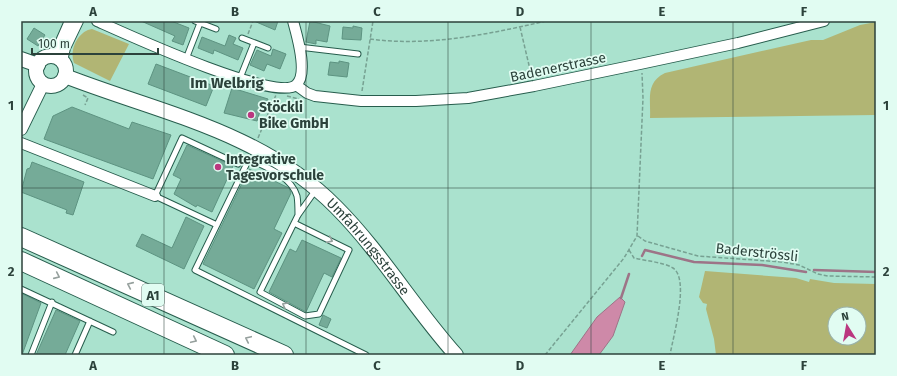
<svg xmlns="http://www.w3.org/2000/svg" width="897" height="376" font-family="'Fira Sans',sans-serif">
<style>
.green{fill:#b1b574;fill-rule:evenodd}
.water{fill:#ce89a8;stroke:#9d7487}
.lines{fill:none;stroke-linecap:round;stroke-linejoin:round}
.stream{stroke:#9d7487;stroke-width:2.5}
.building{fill:#75ab98;stroke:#5d9381}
.service-casing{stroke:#275d4d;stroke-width:7}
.minor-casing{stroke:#275d4d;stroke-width:12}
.tertiary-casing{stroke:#275d4d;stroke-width:14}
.secondary-casing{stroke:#275d4d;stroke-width:16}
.motorway-casing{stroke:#275d4d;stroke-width:20}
.path{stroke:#77a192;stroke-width:1.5;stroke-dasharray:4 2;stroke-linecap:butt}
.service{stroke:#fff;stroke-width:5}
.minor{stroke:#fff;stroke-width:10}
.tertiary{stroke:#fff;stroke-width:12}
.secondary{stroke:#fff;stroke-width:14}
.motorway{stroke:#fff;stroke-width:18}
.oneway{stroke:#96a09d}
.grid{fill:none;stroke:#2c423b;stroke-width:1;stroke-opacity:0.55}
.poi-dot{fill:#ba377f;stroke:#e1fcf2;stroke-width:1.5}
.labels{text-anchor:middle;stroke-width:3.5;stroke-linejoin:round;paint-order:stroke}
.shield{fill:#e1fcf2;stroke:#627a72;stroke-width:1}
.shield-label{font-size:13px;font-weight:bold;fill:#2c423b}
.street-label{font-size:14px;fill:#2c423b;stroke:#e1fcf2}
.poi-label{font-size:14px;font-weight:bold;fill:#2c423b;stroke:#e1fcf2;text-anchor:start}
.neighbourhood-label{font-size:15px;font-weight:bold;fill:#2c423b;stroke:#e1fcf2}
.neatline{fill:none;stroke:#2c423b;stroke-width:1.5}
.grid-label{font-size:13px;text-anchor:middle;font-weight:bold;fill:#2c423b}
</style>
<rect width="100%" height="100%" fill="#aae2ce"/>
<path class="green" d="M876,22v93l-226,3c1,-19 -5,-35 15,-45l146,-33h12l37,-15z
M92,29l37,15 -19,37 -36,-18c-5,-13 4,-32 18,-34z
M705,271l91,7 13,4 1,-3 24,4 42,1v71h-160l-2,-16 -8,-30 1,-5 -4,-1 -4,-6zM835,314h24v24h-24z"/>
<path class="water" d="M620,297l5,5 -12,34 -14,19h-29l27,-38z"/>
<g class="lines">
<path class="stream" d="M642,256l3,-6 49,12 68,3 44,7
M814,270l62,2
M621,298l8,-24"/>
</g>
<path class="building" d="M141,21h30l18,7 -6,17 -11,-4 3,-5z
M254,21h24l-3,9z
M310,21l20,5 -3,16 -11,-2v4l-10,-2z
M353,26l9,2 -1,12 -19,-1 1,-12 10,1z
M34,28l11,7 -7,11 -11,-7z
M229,35l7,3 -3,6 10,4 -5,12 -24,-10 -1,4 -15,-6 4,-11 23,9z
M273,49l13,5 -6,15 -13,-5 -3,7 -14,-6 7,-15 14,6z
M339,61l10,2 -2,14 -19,-2 2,-13 9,1z
M156,64l58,22 -8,20 -58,-22z
M232,88l36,11 -4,13 -4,-1 -3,10 -33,-8z
M72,107l57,22 3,-7 39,13 -18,44 -109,-40 9,-23z
M187,145l46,21 -21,46 -15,-7 -1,2 -22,-13 7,-15 -8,-4z
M32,162l52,20 -11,33 -7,-2 1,-3 -46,-18 6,-23 3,-1z
M249,169l40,19 2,5 -17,36 8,4 -28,56 -51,-25z
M186,217l18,9 -20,43 -48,-23 6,-12 30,14z
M302,240l39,18 -9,19 -8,-4 -18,39 -37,-20 21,-43 6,3z
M21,293l20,10 -19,52h-1z
M56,310l24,11 -15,34h-29z
M323,315l8,4 -4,9 -8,-3z"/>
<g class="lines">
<defs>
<path id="service" d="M195,21l21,8
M242,38l26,10
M299,47l59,7
M186,59l14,-36
M240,78l14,-35
M298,215c0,-6 0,-13 -1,-19 -6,-20 -31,-29 -48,-37l-54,111 171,85
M294,223l55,27 -30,64 -14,2 -45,-24 38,-77 17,-24
M217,225l-62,-29 27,-58 56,26
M21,289l92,43
M31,355l21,-53
M75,355l15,-34"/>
<path id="minor" d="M97,21c27,12 179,82 199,64 13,-11 1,-49 -3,-64
M50,56l9,-10 11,-25
M62,61l3,-13 13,-27
M296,85l11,8 8,3 46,5h55l52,-3 66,-12 106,-22 98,-21 86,-22
M21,143l134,53"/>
<path id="tertiary" d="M21,129l22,-45"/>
<g id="secondary">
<circle cx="51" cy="71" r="15"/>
<path d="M21,59l17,6"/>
<path id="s1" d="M65,76c95,37 196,55 271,131 45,45 77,100 120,148"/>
</g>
<path id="motorway" d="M21,237l263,118
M21,261l204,94"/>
</defs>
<use href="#service" class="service-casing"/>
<use href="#minor" class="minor-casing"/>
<use href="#tertiary" class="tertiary-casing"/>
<use href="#secondary" class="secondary-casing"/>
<use href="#motorway" class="motorway-casing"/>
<path class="path" d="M520,27l12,51
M248,34l5,-13
M370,39c58,8 120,-5 176,-18
M362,91l11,-70
M83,95l5,3 -3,7
M287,96l12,3
M258,138l18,-43
M638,236l7,5 53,15 84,6 17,3 19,9 10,2 48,1
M629,250l5,8c12,3 29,4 39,10 17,11 0,69 -3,87
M545,355l79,-97 13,-22 6,-138 -1,-25"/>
<use href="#service" class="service"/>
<use href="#minor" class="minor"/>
<use href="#tertiary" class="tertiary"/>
<use href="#secondary" class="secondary"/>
<use href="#motorway" class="motorway"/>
</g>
<defs><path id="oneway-chevron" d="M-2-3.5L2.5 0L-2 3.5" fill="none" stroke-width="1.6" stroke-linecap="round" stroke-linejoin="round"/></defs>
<g class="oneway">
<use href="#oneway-chevron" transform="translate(330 240) rotate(26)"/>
<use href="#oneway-chevron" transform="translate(57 276) rotate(24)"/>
<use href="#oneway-chevron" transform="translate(130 285) rotate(-156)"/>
<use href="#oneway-chevron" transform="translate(285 305) rotate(-153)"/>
<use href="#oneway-chevron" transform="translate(248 339) rotate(-155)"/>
<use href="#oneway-chevron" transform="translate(194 340) rotate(25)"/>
</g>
<path class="grid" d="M164,21v334M306,21v334M448,21v334M591,21v334M733,21v334M21,188h855"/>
<g class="poi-dot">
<circle cx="251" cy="115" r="4"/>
<circle cx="218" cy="167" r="4"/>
</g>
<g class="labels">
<rect class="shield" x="142" y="284" width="22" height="22" rx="3"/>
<g class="shield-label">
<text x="153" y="300">A1</text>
</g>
<g class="street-label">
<text transform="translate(558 67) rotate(-12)" y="5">Badenerstrasse</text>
<text dy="5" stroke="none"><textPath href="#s1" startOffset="355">Umfahrungsstrasse</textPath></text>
<text transform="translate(757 252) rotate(6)" y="5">Baderströssli</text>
</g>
<g class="poi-label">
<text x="259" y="112">Stöckli<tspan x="259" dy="16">Bike GmbH</tspan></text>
<text x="226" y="164">Integrative<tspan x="226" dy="16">Tagesvorschule</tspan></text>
</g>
<g class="neighbourhood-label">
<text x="227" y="88">Im Welbrig</text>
</g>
</g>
<rect width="897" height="376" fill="none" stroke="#e1fcf2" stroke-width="44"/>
<g transform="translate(847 326) rotate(349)"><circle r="19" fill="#e1fcf2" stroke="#99b2a9"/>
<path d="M0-3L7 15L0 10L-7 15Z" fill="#ba377f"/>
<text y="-6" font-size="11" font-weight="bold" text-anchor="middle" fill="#2c423b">N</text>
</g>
<path d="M32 48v6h126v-6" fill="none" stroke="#2c423b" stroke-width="2"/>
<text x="38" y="48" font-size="12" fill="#2c423b" stroke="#e1fcf2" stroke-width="3" paint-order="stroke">100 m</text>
<rect x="22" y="22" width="853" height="332" class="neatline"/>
<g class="grid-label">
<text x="93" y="16">A</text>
<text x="235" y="16">B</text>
<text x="377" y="16">C</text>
<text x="520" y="16">D</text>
<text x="662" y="16">E</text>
<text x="804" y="16">F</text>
<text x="11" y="110">1</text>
<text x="886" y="110">1</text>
<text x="11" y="276">2</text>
<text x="886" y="276">2</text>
<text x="93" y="370">A</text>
<text x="235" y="370">B</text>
<text x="377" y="370">C</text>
<text x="520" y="370">D</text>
<text x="662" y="370">E</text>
<text x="804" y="370">F</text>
</g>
</svg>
